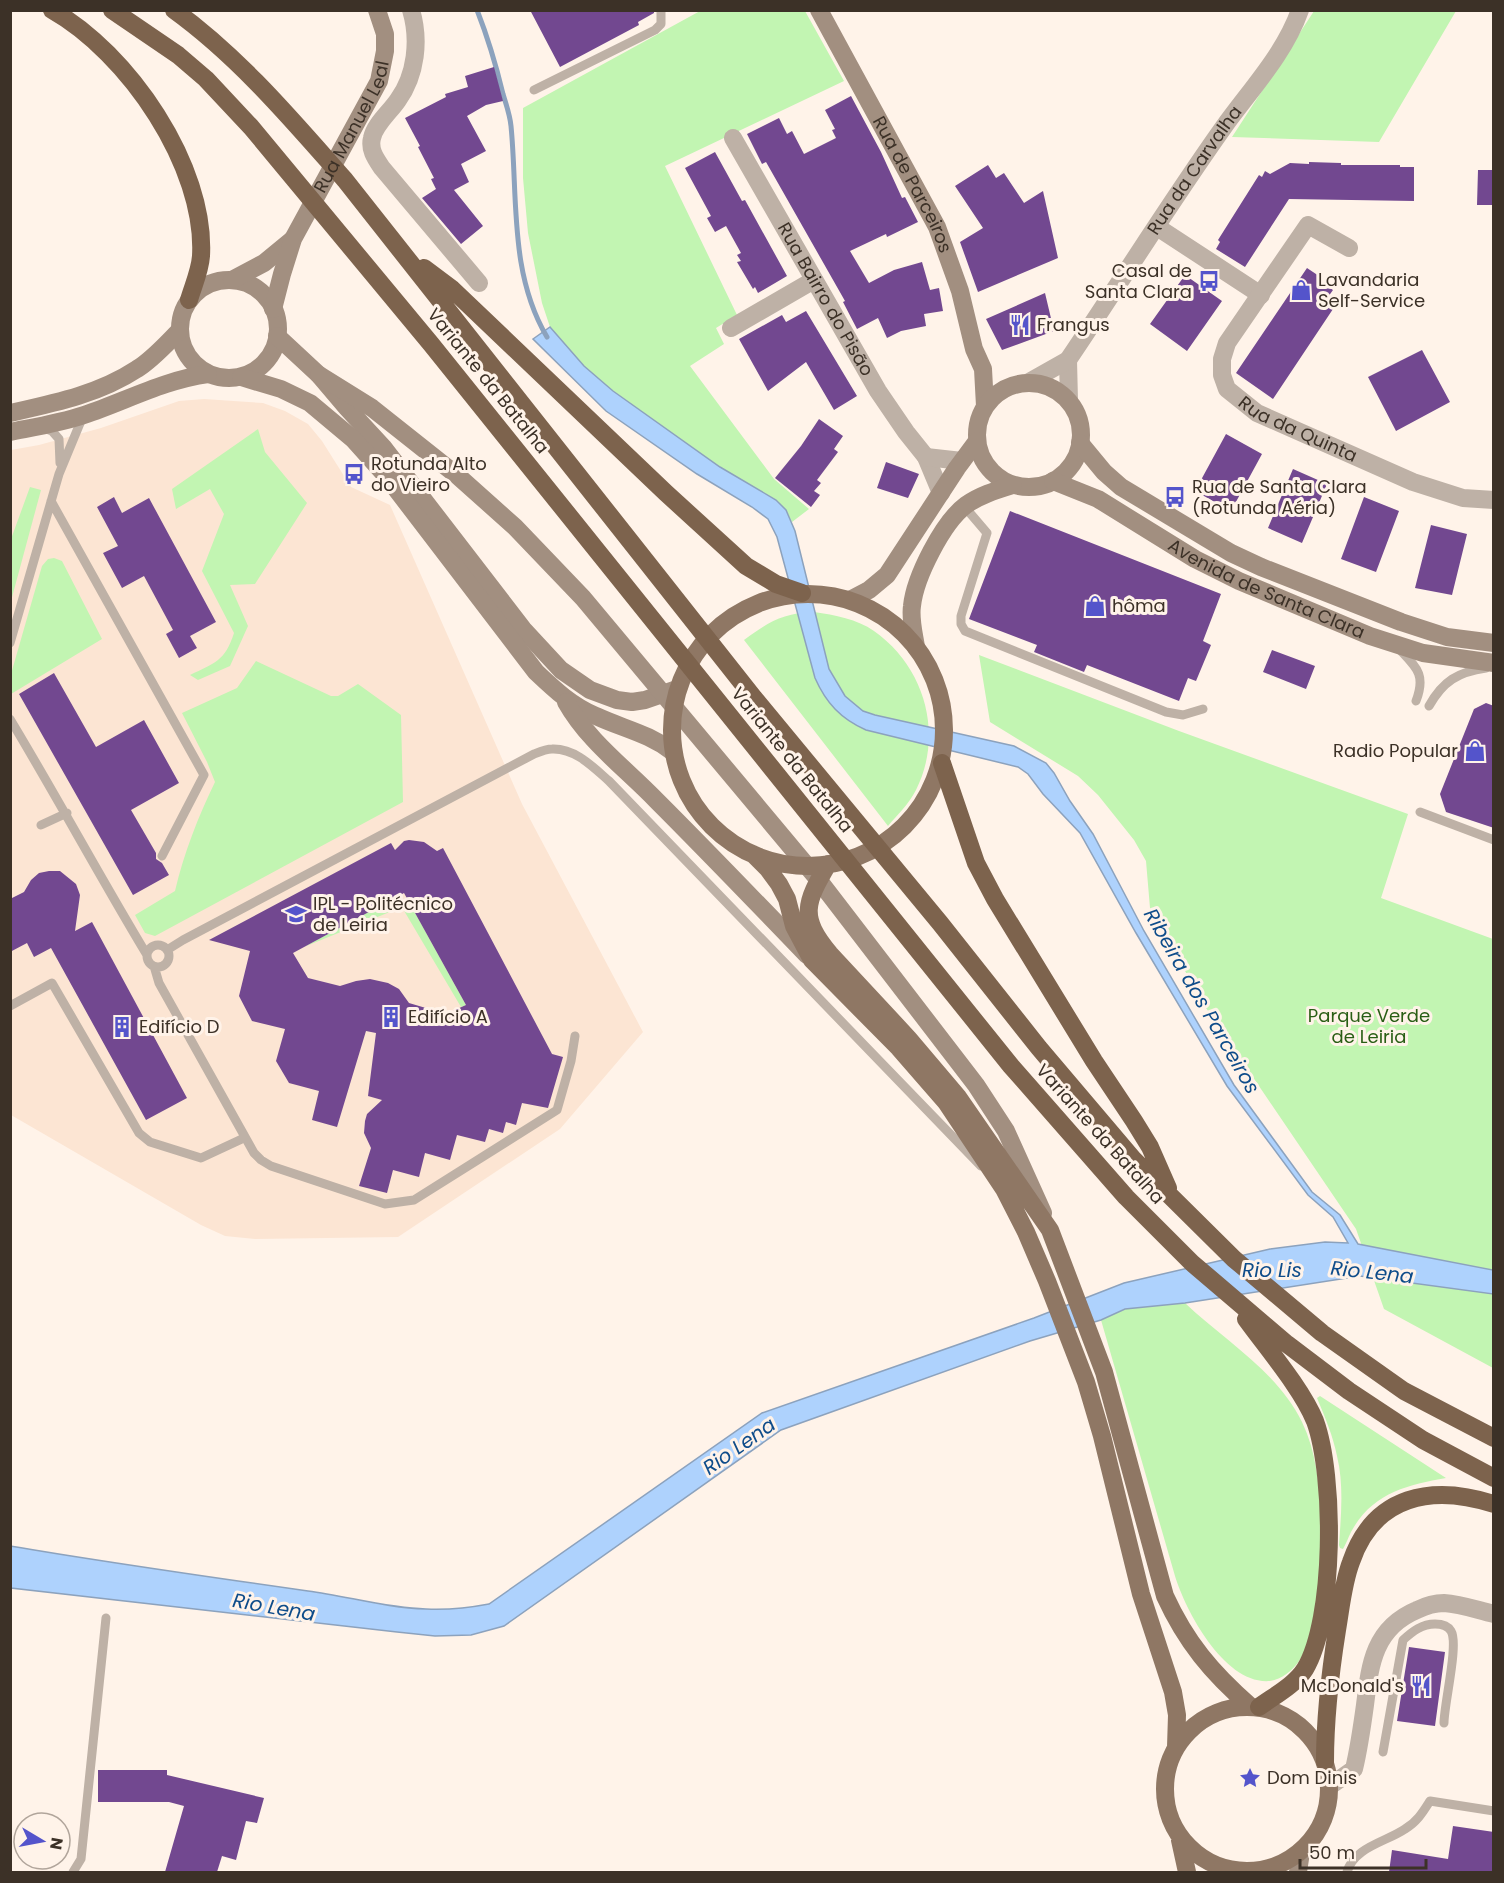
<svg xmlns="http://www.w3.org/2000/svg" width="1504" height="1883" font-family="Poppins,sans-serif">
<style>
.built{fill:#fce5d3}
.green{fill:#c2f5b2}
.water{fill:#aed2fd;stroke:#8ca2bd;stroke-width:1.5}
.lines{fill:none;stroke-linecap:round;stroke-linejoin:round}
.stream{stroke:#8ca2bd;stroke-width:5}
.building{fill:#724890;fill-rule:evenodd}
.lane{stroke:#beb1a6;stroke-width:9}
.street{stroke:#beb1a6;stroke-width:18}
.secondary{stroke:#a28f80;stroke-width:18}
.primary{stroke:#8f7764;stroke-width:18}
.highway{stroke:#7d634d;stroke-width:18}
.labels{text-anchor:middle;stroke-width:6;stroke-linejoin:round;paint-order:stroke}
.street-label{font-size:18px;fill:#3c3127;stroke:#fff3e9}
.poi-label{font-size:18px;fill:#3c3127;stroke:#fff3e9;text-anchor:start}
.park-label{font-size:18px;fill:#295e14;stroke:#fff3e9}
.water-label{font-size:20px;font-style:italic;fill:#0e4c8a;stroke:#fff3e9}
</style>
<rect width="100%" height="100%" fill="#fff3e9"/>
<path class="built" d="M204,399l59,4 22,8 23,13 14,17 29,46 39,18 132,299 121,228 -83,97 -162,108 -143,2 -30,-3 -24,-11 -190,-110v-665l28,-5 62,-17 78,-27z"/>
<path class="green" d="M700,11h105l39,70 -179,85 72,149 -21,13 8,16 -34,22 84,113 35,30 -17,13 -6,-12 -10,-10 -56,-33 -107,-76 -29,-25 -34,-39 -8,-24 -14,-70 -5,-55v-70z
M1314,11h142l-77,131 -147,-5z
M258,429l7,23 42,51 -52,81 -25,1 18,41 -18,40 -32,14 -8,-5c25,-12 35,-14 44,-42l-32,-62 22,-57 -14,-25 -34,20 -4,-20z
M30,487l11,3 -30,111v-62z
M54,558l8,3 40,78 -91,55v-20l31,-108 6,-7z
M814,612c21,3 43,7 60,19 51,36 70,103 42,159 -7,14 -19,25 -28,36l-144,-186c25,-18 38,-27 70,-28z
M979,655l200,76 229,83 -27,84 112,41v429l-109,-59 -28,-80 -152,-224 -54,-97 -4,-47 -12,-21 -36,-45 -20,-19 -88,-54z
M256,661l75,35h7l20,-12 43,31 2,87 -248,134 -10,-3 -10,-18 40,-24c9,-38 23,-74 40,-109l-8,-20 -25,-49 55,-25z
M398,896l-1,13 -93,38z
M408,900l58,105 -5,2 -58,-98z
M1185,1303c40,38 92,68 117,119 14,29 17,61 19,93 1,10 3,21 2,32 -1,18 -5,36 -7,54 -3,21 -5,42 -17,60 -7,10 -17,18 -29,20 -45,4 -84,-69 -95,-105l-74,-256 24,-11z
M1320,1396l126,82c-39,7 -74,15 -95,54 -3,6 -5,12 -8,17l-3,-1 -1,-3c2,-29 5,-60 -2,-89 -4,-20 -12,-39 -20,-58z"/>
<path class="water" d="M550,327l34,39 29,25 107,76 56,33 10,10 9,21 34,138 16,27 18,15 12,4 139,31 32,17 8,10 16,28 23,33 51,97 90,154 78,107 28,23 18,29 135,26v24l-133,-18 -175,27 -60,6 -24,11 -71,21 -249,89 -277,196 -33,9 -36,1 -38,-4 -386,-44 -1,-42c100,17 199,31 298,45 39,5 78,17 118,18 21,1 42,-1 63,-5l273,-191 272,-95 90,-35 146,-34 55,-7 23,1 -15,-26 -25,-22 -81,-109 -91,-153 -56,-100 -37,-39 -15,-20 -10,-7 -152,-37c-25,-11 -40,-27 -51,-52l-38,-141 -9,-18 -16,-12 -55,-33 -91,-63 -73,-72z"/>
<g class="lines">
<path class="stream" d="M477,10c11,28 19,55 26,84 3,10 7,21 8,32 7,71 -2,147 36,211"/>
</g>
<path class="building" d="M530,10h124v3l-16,9 1,3 -79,42z
M494,67l9,34 -17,4 -19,11 19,35 -25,13 8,18 -15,8 29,36 -22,18 -39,-46 14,-9 -5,-10 3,-1 -16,-31 2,-1 -15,-28 41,-21 -1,-3 23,-7 -3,-11z
M851,96l30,56 21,46 3,-1 13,25 -31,15 -1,-3 -36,17 19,32 25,-13 28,-8 8,28 9,-2 4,23 -19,3 2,12 -25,5 -14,7 -9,-20 -21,11 -14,-27 2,-1 -79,-139 -4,2 -15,-30 32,-16 8,16 5,-3 12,23 32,-16 -4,-8 3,-1 -10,-19z
M715,152l27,49 3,-1 42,76 -29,17 -3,-6 -2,2 -16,-27 4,-1 -4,-6 4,-2 -15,-27 -11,6 -8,-14 4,-2 -26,-48z
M1309,162l32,1v2h59v2h14v34l-125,-2 -44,68 -29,-18 4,-7 -2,-2 41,-65 3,2 3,-6 5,3 20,-11 19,1z
M988,165l8,13 8,-5 20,30 19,-12 15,67 -80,34 -18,-50 23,-14 -28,-42z
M1478,170h16v35h-17z
M1307,268l15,10 -2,3 13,9 -5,7 9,6 -64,96 -37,-26z
M1185,275l37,26 -35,50 -37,-27z
M1045,293l9,38 -52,19 -16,-31z
M806,311l51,85 -23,14 -28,-48 -38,29 -29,-52 43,-24 4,7z
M1422,350l28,52 -54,29 -28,-54z
M819,419l24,17 -9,13 4,3 -21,28 4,3 -7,8 6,4 -9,12 -36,-29 26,-32z
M1226,434l36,20 -31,57 -36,-20z
M886,462l33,12 -11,24 -31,-10z
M1293,469l34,15 -25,59 -34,-15z
M114,497l8,16 27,-15 67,124 -26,14 7,12 -18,10 -13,-24 7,-4 -29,-54 -22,12 -19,-35 15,-7 -21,-39z
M1364,497l35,14 -23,61 -35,-13z
M1010,511l211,83 -18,47 8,4 -15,36 -8,-3 -9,23 -92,-36 -3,7 -50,-20 3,-7 -68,-26z
M1431,525l36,9 -15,61 -37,-7z
M1272,650l43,16 -9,23 -43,-17z
M54,673l42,74 48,-27 35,63 -48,27 25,43v6l6,4 7,12 -36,20 -114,-201z
M1486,703l8,3v122l-48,-16 -6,-18 34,-85z
M409,840l15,2 13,9 6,-3 109,206 11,3 -15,51 -26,-5 -6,22 -10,-3 -3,11 -14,-4 -4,13 -28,-7 -7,25 -25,-7 -6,24 -26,-7 -6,23 -28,-7 12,-38 -7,-15 1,-12 2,-7 15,-14 -14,-4 8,-63 -10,-2 -29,96 -25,-7 7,-29 -30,-8 -13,-22 9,-32 -33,-8 -13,-25 11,-45 -41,-11 182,-97 4,7 9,-9zM404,893l62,112 -20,9 -37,-11 -10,-14 -11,-6 -18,-4 -14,2 -16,5 -32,-8 -15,-25z
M49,871h11l16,13 4,11 -5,36 17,-9 95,176 -41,22 -95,-172 -17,9 -7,-14 -17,9v-53l14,-7 7,-12 8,-7z
M1409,1647l36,5 -10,74 -38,-5z
M98,1770h69v5l97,23 -7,25 -11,-2 -10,39 -14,-4 -5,16h-52l19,-66 -15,-4h-71z
M1453,1826l41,6v40h-105l3,-22 56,9z"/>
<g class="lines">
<path class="lane" d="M534,90l121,-60 6,-6v-14
M44,428l8,3 7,8 1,24
M51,501l153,274 -42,81
M964,506l23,27 -26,83v8l4,7 201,81 17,3 20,-6
M10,643l49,-169 24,-58
M1400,650c17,18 26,25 16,51
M1429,706c14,-25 29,-34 57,-38
M10,719c47,78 90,158 137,236
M1420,812l74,28
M41,825l26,-12
M147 956a11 11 0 1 1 22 0a11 11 0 1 1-22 0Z
M167,950l16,-10 351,-186c5,-2 12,-5 18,-5 23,-1 41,18 57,32l372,385
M154,966l5,17 95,170 7,7 10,6 114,38 29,-4 143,-90 14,-49 4,-25
M10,1006l42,-23 87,150 11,9 51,16 43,-20
M1383,1752l20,-112c10,-9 19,-16 32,-16 6,0 13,2 16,7 8,13 -7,73 -7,92
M73,1872l8,-13 25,-241
M1347,1872c7,-25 39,-30 58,-43 12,-7 18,-17 25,-28l64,10"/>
<g class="street">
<path d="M411,10c9,30 5,65 -13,90 -8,12 -23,24 -26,38 -3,12 4,21 10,30l97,115"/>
<path id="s1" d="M733,138l145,253 28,41 20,25 15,36"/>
<path d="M1157,227l104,68"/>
<path id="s2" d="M1349,248l-41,-23 -81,118 -5,16v16l5,14 30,24 156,69 50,16 31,2"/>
<path d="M731,328l83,-48"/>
<path d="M1068,360l1,41"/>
<path id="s3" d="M1029,382l39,-22c52,-77 101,-156 155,-232 27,-38 61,-73 77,-118"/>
<path d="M926,457l36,4"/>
<path d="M1330,1786l24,-17c5,-21 8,-42 11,-64 5,-41 9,-77 52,-95 8,-4 18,-7 27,-7 17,1 33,7 50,11"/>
</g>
<g class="secondary">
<path id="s4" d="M819,10l118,217 23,64 14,58 9,20 2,37"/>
<circle cx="229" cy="329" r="49"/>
<path d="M232,280l32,-17 28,-23"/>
<path id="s5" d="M273,309l9,-35 11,-35 86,-158 6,-30v-17l-8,-24"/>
<path d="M277,336l42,39 28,33 36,39 140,182 38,41 29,20 27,10 15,2 13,-2 29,-10"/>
<path d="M319,375l53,33 87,69 56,50 68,71 234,280 159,207 30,46 37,82"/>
<path d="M241,377l40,12 29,14 43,36 34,38 149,195c19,18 36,34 60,44 28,13 52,17 77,36"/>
<circle cx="1029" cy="435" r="52"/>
<path d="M10,413c45,-10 89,-19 127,-44 16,-10 29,-25 42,-38"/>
<path d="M10,432c25,-5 50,-9 74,-17 42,-14 80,-35 124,-41"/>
<path d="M1080,443l24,29 17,15 110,66 30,14 140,55 46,15 47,6"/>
<path id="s6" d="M1053,481l45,18 97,60 44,22 131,55 53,17 71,10"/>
<path d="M850,600l19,-10 18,-15 70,-107 20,-27"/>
<path d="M916,647c-2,-13 -6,-28 -4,-41 3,-29 31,-84 54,-101 14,-10 31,-15 47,-20"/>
<path d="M566,702c22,39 59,66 90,98 51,51 101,103 151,155"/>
<path d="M1298,1872l3,-20"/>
</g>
<path class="primary" d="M672 730a136 136 0 1 1 272 0a136 136 0 1 1-272 0Z
M753,854l15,15 11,15 8,15 7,27 18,34 87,88 47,54 58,87 22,43 21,49 39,101 16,54 39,158 32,98 4,23 -1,32
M828,864c-23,39 -29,53 2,90l78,84 50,59 92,133 54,142 61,224c21,46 47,77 85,110
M1165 1789a82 82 0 1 1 164 0a82 82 0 1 1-164 0Z
M1180,1840l7,32"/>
<path class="highway" d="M52,10c76,43 154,156 149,246 -1,15 -8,30 -12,44
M112,10l66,45 28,24 45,48 180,217 580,722 115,131 66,66 95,81 62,47 74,49 71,38
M174,10c65,47 118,110 171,170l409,518 186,225 99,125 95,112 100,99 88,74 82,58 90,47
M424,268l28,21 214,204 80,73 30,18 26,9
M942,763l34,100 19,36 99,162 40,60 16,26 18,41
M1246,1319c21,29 56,70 69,102 20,55 20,198 -10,248 -10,16 -31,27 -46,38
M1325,1762c0,-44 5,-88 12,-132 4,-23 6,-47 14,-68 23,-67 81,-78 143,-58"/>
</g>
<defs>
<symbol id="bus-bare" viewBox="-9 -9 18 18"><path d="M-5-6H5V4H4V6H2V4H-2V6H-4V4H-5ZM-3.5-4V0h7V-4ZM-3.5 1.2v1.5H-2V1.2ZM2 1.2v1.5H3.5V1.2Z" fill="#5454cb" stroke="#fff3e9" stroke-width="2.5" paint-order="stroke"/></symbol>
<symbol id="shop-bare" viewBox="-9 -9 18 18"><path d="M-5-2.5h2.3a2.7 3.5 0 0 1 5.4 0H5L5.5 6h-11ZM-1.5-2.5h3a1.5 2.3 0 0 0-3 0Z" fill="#5454cb" stroke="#fff3e9" stroke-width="2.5" paint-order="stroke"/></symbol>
<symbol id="restaurant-bare" viewBox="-9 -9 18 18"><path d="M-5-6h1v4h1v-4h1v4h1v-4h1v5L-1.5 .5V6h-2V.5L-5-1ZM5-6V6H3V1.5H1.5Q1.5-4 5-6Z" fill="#5454cb" stroke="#fff3e9" stroke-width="2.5" paint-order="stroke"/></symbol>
<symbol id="university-bare" viewBox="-9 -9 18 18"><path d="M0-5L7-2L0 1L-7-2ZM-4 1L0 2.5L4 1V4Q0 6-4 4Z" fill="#5454cb" stroke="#fff3e9" stroke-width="2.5" paint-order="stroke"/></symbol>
<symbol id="building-bare" viewBox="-9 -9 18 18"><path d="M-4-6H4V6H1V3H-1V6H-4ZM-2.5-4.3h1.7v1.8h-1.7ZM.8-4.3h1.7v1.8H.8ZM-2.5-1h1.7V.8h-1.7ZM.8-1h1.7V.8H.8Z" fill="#5454cb" stroke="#fff3e9" stroke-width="2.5" paint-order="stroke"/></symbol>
<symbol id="sight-bare" viewBox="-9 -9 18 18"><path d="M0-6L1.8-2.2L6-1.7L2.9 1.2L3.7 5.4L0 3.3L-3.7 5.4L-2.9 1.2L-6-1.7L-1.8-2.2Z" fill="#5454cb" stroke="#fff3e9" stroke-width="2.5" paint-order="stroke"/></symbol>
</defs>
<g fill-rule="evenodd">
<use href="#bus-bare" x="1194" y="266" width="30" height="30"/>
<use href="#shop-bare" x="1286" y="275" width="30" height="30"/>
<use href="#restaurant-bare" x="1005" y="310" width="30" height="30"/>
<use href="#bus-bare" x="339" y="459" width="30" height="30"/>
<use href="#bus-bare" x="1160" y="482" width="30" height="30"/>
<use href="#shop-bare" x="1080" y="591" width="30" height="30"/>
<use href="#shop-bare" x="1460" y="736" width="30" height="30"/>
<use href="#university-bare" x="281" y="899" width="30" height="30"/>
<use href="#building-bare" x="376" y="1002" width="30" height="30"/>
<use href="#building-bare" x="107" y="1012" width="30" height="30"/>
<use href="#restaurant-bare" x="1406" y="1671" width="30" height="30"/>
<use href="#sight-bare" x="1235" y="1763" width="30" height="30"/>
</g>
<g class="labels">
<g class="street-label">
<text dy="6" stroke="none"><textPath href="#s5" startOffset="200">Rua Manuel Leal</textPath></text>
<text dy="6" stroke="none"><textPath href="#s3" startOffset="273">Rua da Carvalha</textPath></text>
<text dy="6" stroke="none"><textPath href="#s4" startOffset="198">Rua de Parceiros</textPath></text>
<text dy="6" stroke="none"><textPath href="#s1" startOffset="186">Rua Bairro do Pisão</textPath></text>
<text transform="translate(488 381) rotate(51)" y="6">Variante da Batalha</text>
<text dy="6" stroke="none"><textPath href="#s2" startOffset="320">Rua da Quinta</textPath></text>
<text dy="6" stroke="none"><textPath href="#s6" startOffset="240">Avenida de Santa Clara</textPath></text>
<text transform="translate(792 760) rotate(51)" y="6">Variante da Batalha</text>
<text transform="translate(1100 1134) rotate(48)" y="6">Variante da Batalha</text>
</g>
<g class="poi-label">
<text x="1192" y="277" text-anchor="end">Casal de<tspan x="1192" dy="21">Santa Clara</tspan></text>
<text x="1318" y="286">Lavandaria<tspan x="1318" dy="21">Self-Service</tspan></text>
<text x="1037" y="331">Frangus</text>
<text x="371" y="470">Rotunda Alto<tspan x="371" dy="21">do Vieiro</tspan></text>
<text x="1192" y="493">Rua de Santa Clara<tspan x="1192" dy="21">(Rotunda Aéria)</tspan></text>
<text x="1112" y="612">hôma</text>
<text x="1458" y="757" text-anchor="end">Radio Popular</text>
<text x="313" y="910">IPL - Politécnico<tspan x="313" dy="21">de Leiria</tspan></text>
<text x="408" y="1023">Edifício A</text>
<text x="139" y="1033">Edifício D</text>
<text x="1404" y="1692" text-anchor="end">McDonald's</text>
<text x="1267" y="1784">Dom Dinis</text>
</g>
<g class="park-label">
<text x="1369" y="1022">Parque Verde<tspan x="1369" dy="21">de Leiria</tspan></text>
</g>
<g class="water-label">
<text transform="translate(1202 1001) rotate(60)" y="7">Ribeira dos Parceiros</text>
<text x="1272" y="1277">Rio Lis</text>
<text transform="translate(1372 1272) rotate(6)" y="7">Rio Lena</text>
<text transform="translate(739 1446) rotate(-35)" y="7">Rio Lena</text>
<text transform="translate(274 1607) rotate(10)" y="7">Rio Lena</text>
</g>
</g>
<rect width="1504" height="1883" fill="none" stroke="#3c3127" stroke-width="24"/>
<g transform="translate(42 1841) rotate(100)"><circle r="28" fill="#fff3e9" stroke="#b1a59b" stroke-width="1.5"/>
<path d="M0-4.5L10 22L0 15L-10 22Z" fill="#5454cb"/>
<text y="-9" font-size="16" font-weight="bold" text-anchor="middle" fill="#3c3127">N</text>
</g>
<path d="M1300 1859v9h126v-9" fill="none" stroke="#3c3127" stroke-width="3"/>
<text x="1309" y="1859" font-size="18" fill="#3c3127" stroke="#fff3e9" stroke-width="4.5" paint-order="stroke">50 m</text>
</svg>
